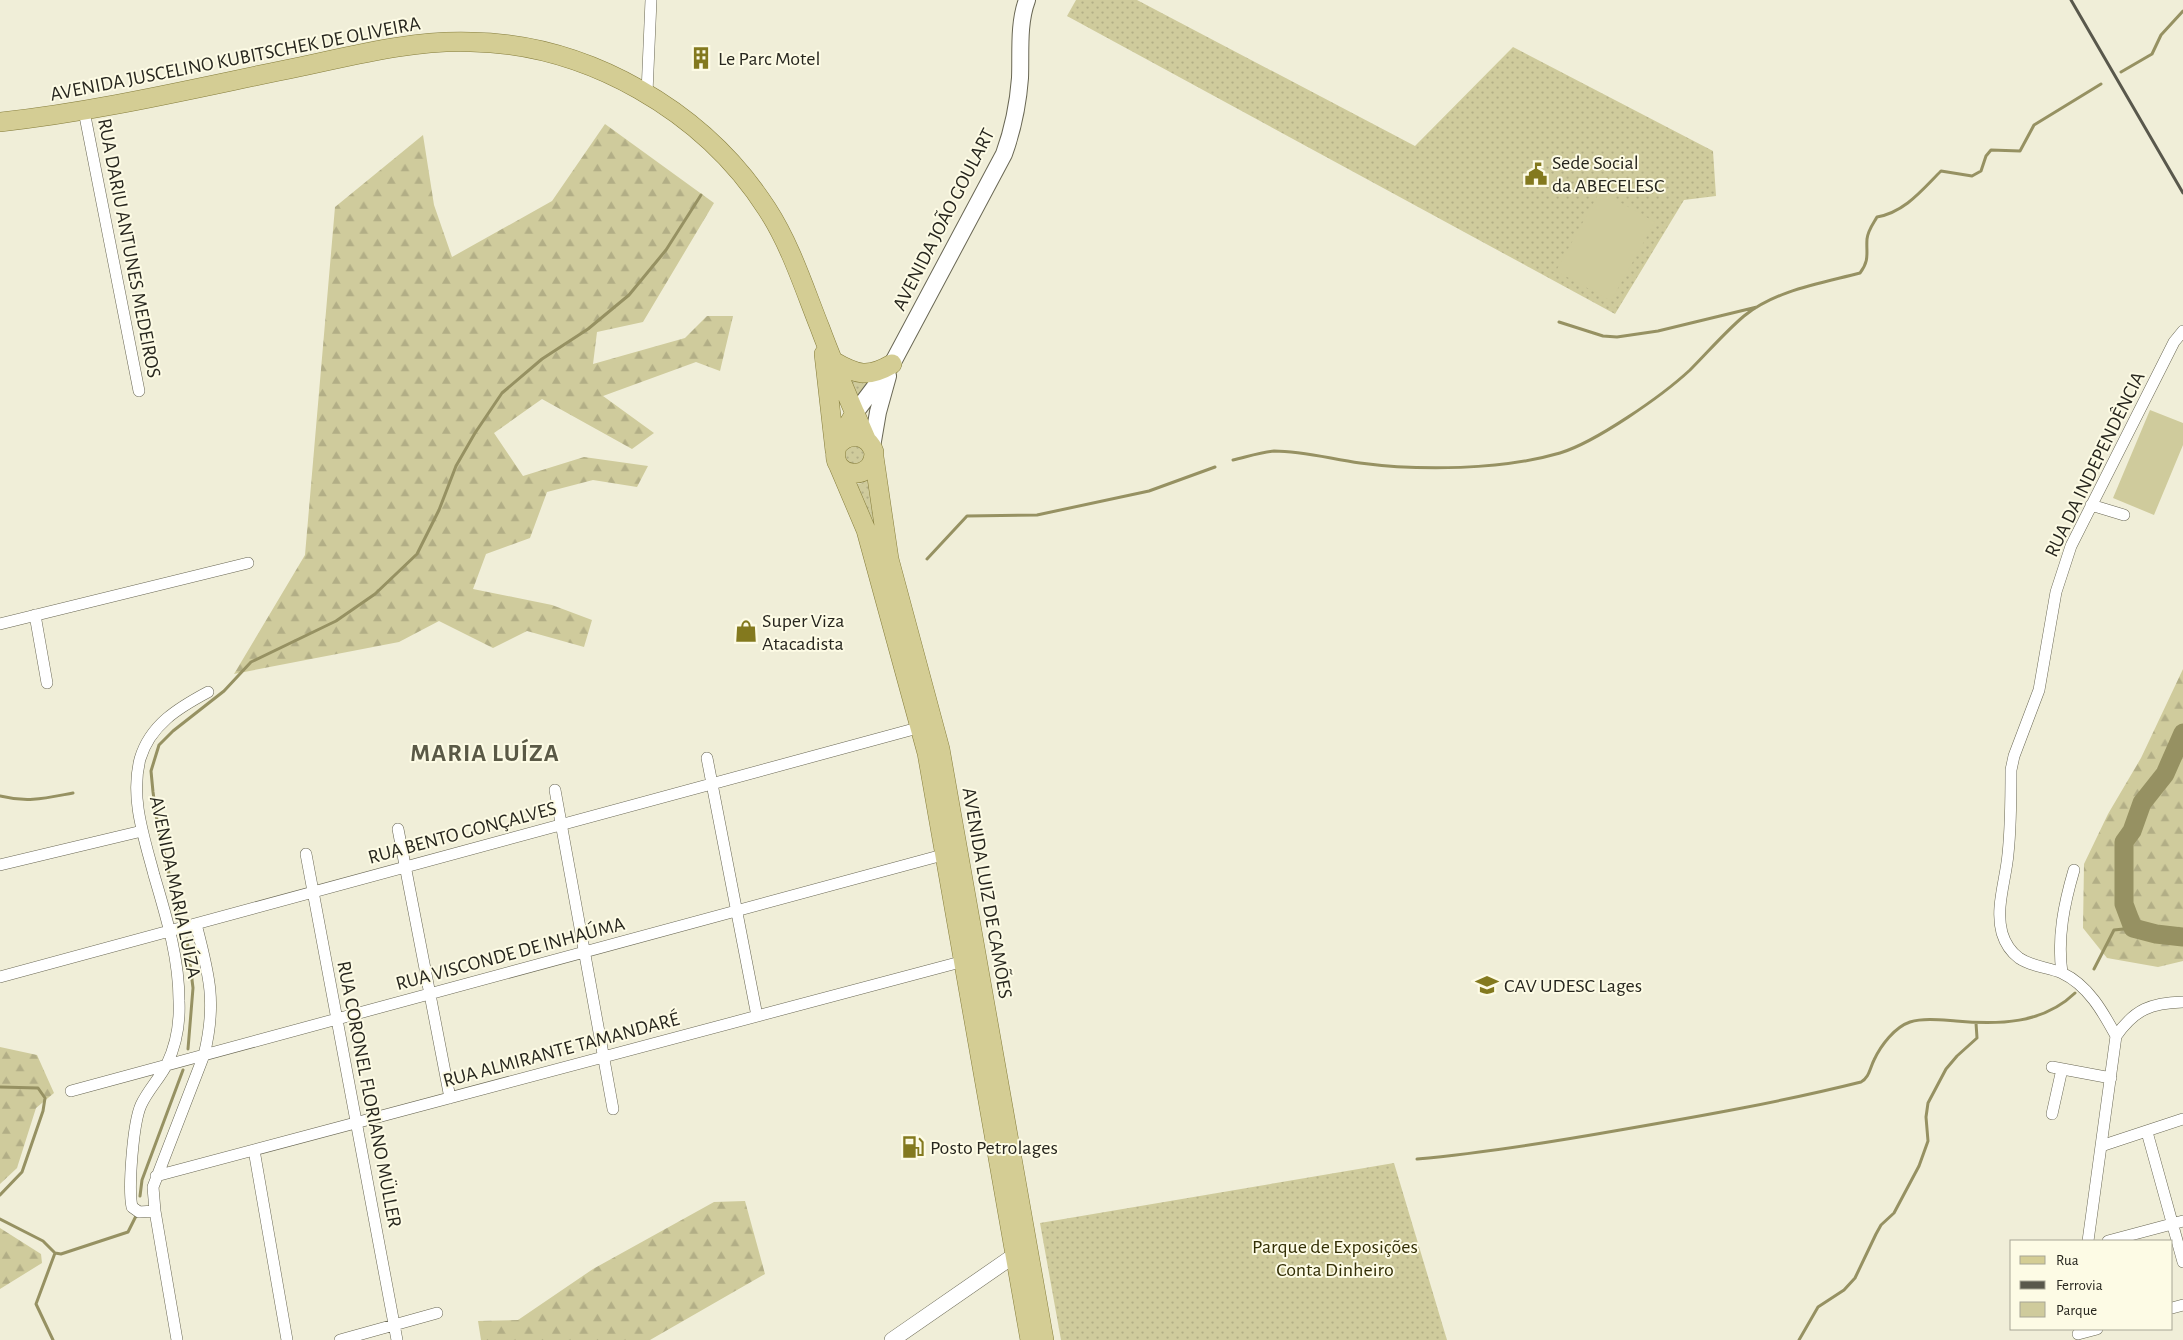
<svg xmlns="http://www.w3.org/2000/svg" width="2183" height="1340" font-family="'Alegreya Sans',sans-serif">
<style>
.green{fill:url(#green-dots)}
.forest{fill:url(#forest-firs)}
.pitch{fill:#cfcb9c}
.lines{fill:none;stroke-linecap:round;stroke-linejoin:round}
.stream{stroke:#969162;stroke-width:3}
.river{stroke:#969162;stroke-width:19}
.minor-casing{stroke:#696754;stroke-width:12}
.tertiary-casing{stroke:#696754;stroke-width:16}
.secondary-casing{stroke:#696754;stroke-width:18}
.primary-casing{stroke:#857d3c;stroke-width:20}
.minor{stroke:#fff;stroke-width:11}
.tertiary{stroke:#fff;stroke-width:15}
.secondary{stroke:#fff;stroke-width:16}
.primary{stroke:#d4cd94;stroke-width:19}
.rail{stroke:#59584c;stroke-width:3}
.labels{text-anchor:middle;stroke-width:4;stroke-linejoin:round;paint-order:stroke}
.street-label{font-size:20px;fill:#27261e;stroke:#fdfbe5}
.poi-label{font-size:20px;fill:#27261e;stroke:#fdfbe5;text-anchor:start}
.park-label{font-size:20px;fill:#322e05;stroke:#fdfbe5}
.district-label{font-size:25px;font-weight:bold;letter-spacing:1px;fill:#5a5946;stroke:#fdfbe5}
</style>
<defs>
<pattern id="green-dots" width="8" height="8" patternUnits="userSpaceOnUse" patternTransform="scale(1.25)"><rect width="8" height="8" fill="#cfcb9c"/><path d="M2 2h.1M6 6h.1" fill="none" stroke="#b2ae86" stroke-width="1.8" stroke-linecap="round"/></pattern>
<pattern id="forest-firs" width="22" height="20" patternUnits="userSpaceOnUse" patternTransform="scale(1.25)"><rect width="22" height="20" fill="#cfcb9c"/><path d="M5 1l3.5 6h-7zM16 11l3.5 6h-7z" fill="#b2ae86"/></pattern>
</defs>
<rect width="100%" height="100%" fill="#f0eed8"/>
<path class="green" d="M1076,0h61l278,146 98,-99 200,104 3,45 -32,4 -69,114 -548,-298z
M843,373l36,4 -23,28z
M858,444l7,7 -1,10 -16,6 -7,-15 3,-5z
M869,479l14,78 -31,-72 10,-2z
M1394,1163l53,177h-386l-21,-117z"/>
<path class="forest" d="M605,124l109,79 -71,119 -46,10 -4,32 92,-26 22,-22h26l-13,55 -24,-9 -93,34 51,37 -22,16 -90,-50 -48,34 29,43 61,-19 64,9 -11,21 -44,-7 -46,12 -17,46 -44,16 -13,35 79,16 40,15 -8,27 -57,-16 -34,17 -54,-27 -40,21 -165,32 71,-119 30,-348 88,-72 11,70 18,52 100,-56z
M2183,669v292l-25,6 -51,-9 -24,-30 1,-64 24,-50 33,-56z
M0,1047l37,8 17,38 -18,15 -19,60 -17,16z
M745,1201l20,73 -115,66h-169l-3,-19 40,-1 75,-51 121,-67z
M0,1228l41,26 1,9 -42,26z"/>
<path class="pitch" d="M1600,191l55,31 -44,79 -55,-30z
M2150,410l33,13v22l-29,70 -41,-17z"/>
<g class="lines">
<path class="stream" d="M2121,72l31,-18 9,-19 22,-24
M1559,322l44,14 14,1 41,-6 99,-24
M1233,460c13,-3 28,-8 41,-9 29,0 57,8 86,12 60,8 142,7 200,-10 36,-11 102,-57 130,-83 18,-18 35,-38 54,-54 32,-26 78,-33 116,-43 10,-13 6,-20 7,-34 1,-9 6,-15 10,-22 28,-5 45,-27 64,-46l31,5 9,-5 5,-15 5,-6 29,1 14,-26 67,-41
M927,559l40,-43 70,-1 112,-24 66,-24
M0,796c28,7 46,2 73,-3
M178,912l-20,-85 -5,-35 -2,-21 8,-26 14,-14 51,-40 27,-29 85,-41 39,-27 42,-40 22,-44 17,-44 19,-33 27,-40 40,-34 46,-30 41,-34 37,-45 35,-55
M187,939l6,49 -5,61
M2094,969l20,-39 19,-2
M0,1087l38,1 7,10 -2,13 -21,61 -22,23
M1417,1159c68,-6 135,-17 203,-29 81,-14 161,-28 241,-48 8,-4 9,-14 13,-22 7,-15 21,-33 36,-38 14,-4 31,-2 46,-1 42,4 87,3 119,-28
M140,1196l2,-16 41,-110
M0,1219l43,22 12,12 -19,51 17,36
M55,1253l6,1 67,-22 8,-16
M1799,1340l19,-33 26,-17 11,-12 21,-44 5,-9 13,-12 25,-47 9,-25 -2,-24 2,-14 18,-34 11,-13 20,-18 -1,-15"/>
<path class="river" d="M2183,733l-18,41 -23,29 -10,28 -8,11v62l9,24 23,6 27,3"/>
<defs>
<path id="minor" d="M647,93l4,-93
M84,111l55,280
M2091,505l33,10
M35,615l12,68
M0,624l248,-61
M707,758l50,258
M555,790l58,319
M398,829l52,269
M306,854l91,486
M0,865l142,-34
M2062,973c-5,-35 2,-69 12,-103
M0,977l925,-251
M2116,1036c19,-27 35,-33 67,-34
M2052,1067l59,11
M71,1091l879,-238
M2052,1114l10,-45
M2147,1132l36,130
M2101,1146l82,-27
M254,1150l33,190
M156,1176l812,-216
M155,1211l-16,1 -7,-5c-4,-19 1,-84 9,-102 7,-15 19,-27 26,-41 9,-19 13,-42 12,-63 0,-44 -13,-85 -25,-126 -10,-38 -24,-77 -14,-116 10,-34 38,-51 68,-67
M2088,1241l28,-205c-13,-24 -28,-51 -54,-63 -14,-6 -30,-6 -43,-15 -8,-6 -14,-15 -17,-25 -7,-25 4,-54 6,-79 3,-28 3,-56 3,-84l3,-14 25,-66 17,-98 15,-46 103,-204 9,-11
M2108,1241l75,-20
M2172,1308l11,-3
M2078,1334l19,-5
M177,1340l-22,-129 -2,-24 51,-132c13,-52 5,-81 -8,-131
M340,1340l97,-27"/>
<path id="tertiary" d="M892,1340l130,-90"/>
<path id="secondary" d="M855,413l37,-49 112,-210c9,-25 14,-49 16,-76 1,-25 -2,-54 7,-78
M872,447l6,-35 10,-36"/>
<path id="primary" d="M0,122c101,-11 200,-35 299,-55 57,-12 114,-27 172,-25 117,2 233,69 296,167 24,37 37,79 53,119 14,38 30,74 46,111
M824,354l11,97
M833,361c24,14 35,17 59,3
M837,446c12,-15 31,-12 37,6 0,31 -43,26 -38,-1 2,-12 13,-27 19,-38
M874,457l15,102 51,190 104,591
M838,464l28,66 61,223 103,587"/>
</defs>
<use href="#minor" class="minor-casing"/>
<use href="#tertiary" class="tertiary-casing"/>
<use href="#secondary" class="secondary-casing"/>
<use href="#primary" class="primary-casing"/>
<use href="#minor" class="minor"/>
<use href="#tertiary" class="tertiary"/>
<use href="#secondary" class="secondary"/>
<use href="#primary" class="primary"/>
<path class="rail" d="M2071,0l112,193"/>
</g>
<defs>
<symbol id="building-bare" viewBox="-9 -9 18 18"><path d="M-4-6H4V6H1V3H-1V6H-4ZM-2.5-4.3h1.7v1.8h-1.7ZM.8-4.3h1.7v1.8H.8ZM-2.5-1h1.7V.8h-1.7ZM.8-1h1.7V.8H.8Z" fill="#83791e" stroke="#fdfbe5" stroke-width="2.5" paint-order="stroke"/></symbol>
<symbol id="civic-bare" viewBox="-9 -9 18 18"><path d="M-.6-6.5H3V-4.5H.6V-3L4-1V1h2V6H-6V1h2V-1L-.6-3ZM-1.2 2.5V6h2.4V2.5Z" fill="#83791e" stroke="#fdfbe5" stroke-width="2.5" paint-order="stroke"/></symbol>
<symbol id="shop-bare" viewBox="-9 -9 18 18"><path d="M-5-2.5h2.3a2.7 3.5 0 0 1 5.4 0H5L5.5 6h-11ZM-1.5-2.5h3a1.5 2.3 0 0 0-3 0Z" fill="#83791e" stroke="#fdfbe5" stroke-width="2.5" paint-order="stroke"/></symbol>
<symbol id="university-bare" viewBox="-9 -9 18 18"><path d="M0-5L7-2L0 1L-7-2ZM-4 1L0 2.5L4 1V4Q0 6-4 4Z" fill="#83791e" stroke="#fdfbe5" stroke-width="2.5" paint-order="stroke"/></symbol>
<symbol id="fuel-bare" viewBox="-9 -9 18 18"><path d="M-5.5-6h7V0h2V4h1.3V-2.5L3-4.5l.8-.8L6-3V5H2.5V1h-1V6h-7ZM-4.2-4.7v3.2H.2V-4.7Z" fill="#83791e" stroke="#fdfbe5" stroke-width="2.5" paint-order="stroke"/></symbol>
</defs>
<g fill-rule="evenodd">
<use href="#building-bare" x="685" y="42" width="32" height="32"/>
<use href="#civic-bare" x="1520" y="158" width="32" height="32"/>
<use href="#shop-bare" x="730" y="615" width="32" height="32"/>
<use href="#university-bare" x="1471" y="969" width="32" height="32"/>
<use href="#fuel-bare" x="897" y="1131" width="32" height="32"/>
</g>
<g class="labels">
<g class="street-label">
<text transform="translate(235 58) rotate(-11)" y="7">AVENIDA JUSCELINO KUBITSCHEK DE OLIVEIRA</text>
<text transform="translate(943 219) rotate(-63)" y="7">AVENIDA JOÃO GOULART</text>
<text transform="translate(130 248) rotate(79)" y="7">RUA DARIU ANTUNES MEDEIROS</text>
<text transform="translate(2094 464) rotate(-64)" y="7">RUA DA INDEPENDÊNCIA</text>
<text transform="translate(462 832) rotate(-15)" y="7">RUA BENTO GONÇALVES</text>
<text transform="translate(176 887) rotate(78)" y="7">AVENIDA MARIA LUÍZA</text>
<text transform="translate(988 893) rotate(80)" y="7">AVENIDA LUIZ DE CAMÕES</text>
<text transform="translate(510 953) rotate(-15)" y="7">RUA VISCONDE DE INHAÚMA</text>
<text transform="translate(561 1049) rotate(-15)" y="7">RUA ALMIRANTE TAMANDARÉ</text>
<text transform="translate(370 1094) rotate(79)" y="7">RUA CORONEL FLORIANO MÜLLER</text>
</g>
<g class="poi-label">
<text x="718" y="65">Le Parc Motel</text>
<text x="1552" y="169">Sede Social<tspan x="1552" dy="23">da ABECELESC</tspan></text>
<text x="762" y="627">Super Viza<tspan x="762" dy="23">Atacadista</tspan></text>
<text x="1504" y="992">CAV UDESC Lages</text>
<text x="930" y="1154">Posto Petrolages</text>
</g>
<g class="park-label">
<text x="1335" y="1253">Parque de Exposições<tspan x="1335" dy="23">Conta Dinheiro</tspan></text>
</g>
<g class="district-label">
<text x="485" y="761">MARIA LUÍZA</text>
</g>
</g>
<rect x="2010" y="1240" width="162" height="90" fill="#fdfbe5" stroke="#a7a695"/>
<rect x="2020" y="1256" width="25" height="8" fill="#d4cd94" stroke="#a7a695"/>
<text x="2056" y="1265" font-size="15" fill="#27261e">Rua</text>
<rect x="2020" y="1281" width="25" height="8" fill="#59584c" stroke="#a7a695"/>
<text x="2056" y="1290" font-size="15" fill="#27261e">Ferrovia</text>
<rect x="2020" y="1302" width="25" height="15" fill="#cfcb9c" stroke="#a7a695"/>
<text x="2056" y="1315" font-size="15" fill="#27261e">Parque</text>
</svg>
